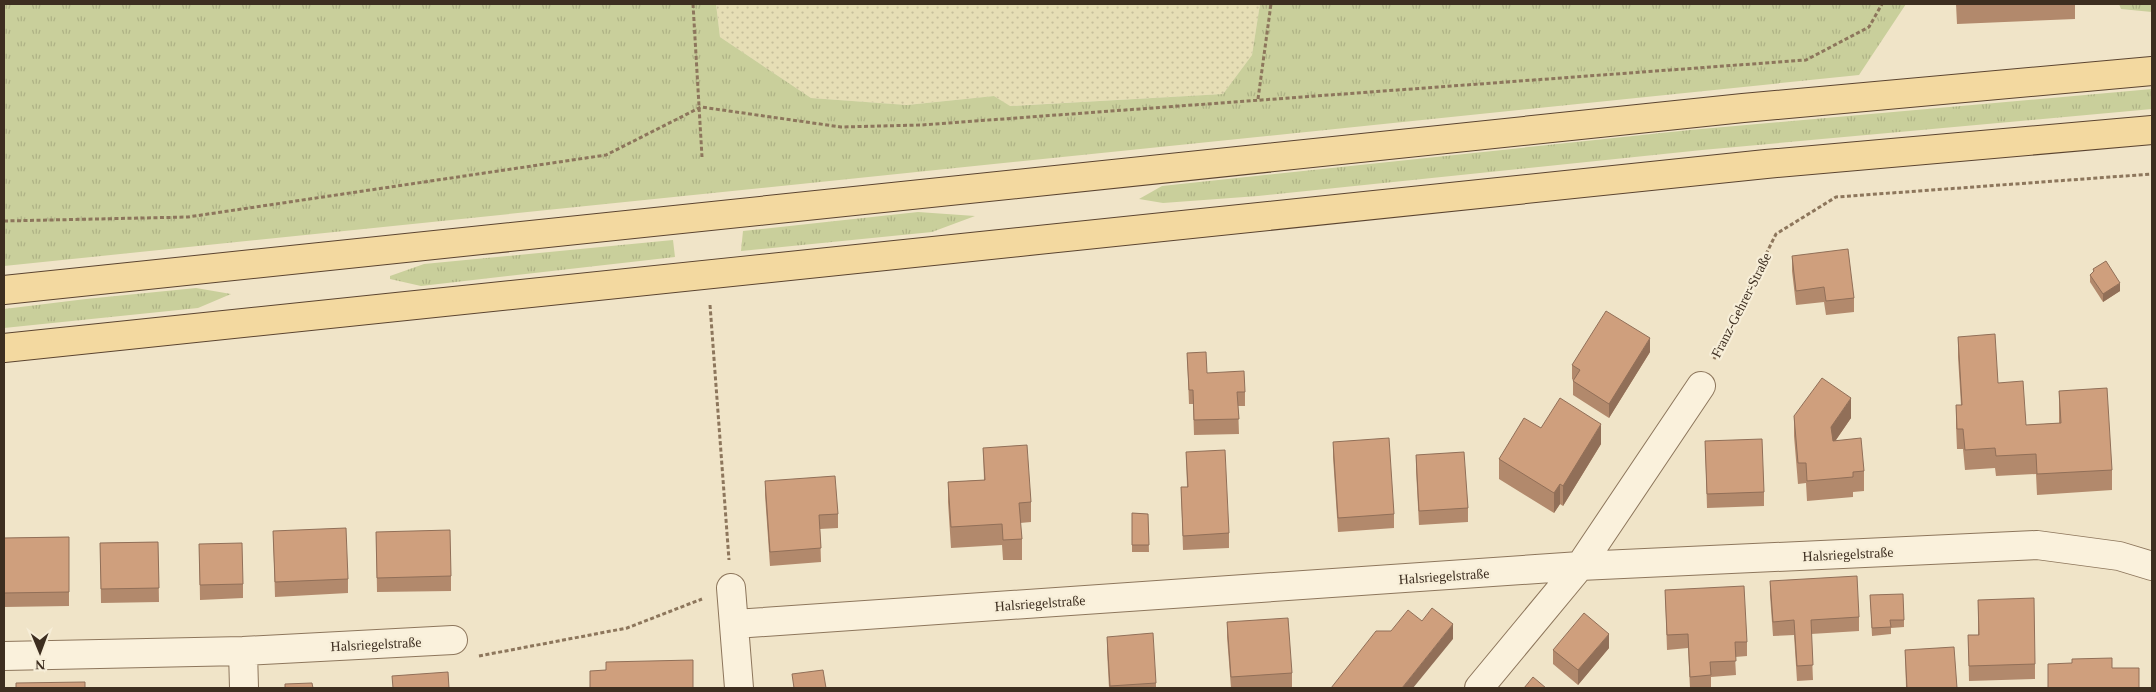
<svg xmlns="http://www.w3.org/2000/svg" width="2156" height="692" font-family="Georgia,serif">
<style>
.farmland{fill:url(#farmland-dots)}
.grass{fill:url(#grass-tufts)}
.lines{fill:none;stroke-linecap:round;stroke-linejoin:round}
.street-casing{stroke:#8d765c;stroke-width:30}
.primary-casing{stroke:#5b4430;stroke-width:30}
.path{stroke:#8d765c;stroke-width:3;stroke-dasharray:4 2.5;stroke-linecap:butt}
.street{stroke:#faf1dc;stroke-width:28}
.primary{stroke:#f3d9a0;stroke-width:28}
.wall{fill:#b2896c}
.shaded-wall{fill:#916f58}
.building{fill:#cf9f7d;stroke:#916f58}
.labels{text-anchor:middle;stroke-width:4.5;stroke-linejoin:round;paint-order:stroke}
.street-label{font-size:14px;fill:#3d2e20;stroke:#f7eed8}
</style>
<defs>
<pattern id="farmland-dots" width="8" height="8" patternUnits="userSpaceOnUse" patternTransform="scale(1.25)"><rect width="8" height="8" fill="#e6deb5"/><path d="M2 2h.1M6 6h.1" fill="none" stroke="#c6bf9b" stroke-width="1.8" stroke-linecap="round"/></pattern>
<pattern id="grass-tufts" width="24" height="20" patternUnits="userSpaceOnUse" patternTransform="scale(1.25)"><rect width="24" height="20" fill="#c9cf9b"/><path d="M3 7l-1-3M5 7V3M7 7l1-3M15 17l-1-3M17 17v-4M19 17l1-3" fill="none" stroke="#aeb285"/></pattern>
</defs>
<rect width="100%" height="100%" fill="#f0e4c8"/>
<path class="farmland" d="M716,4h544l-8,51 -29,39 -214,12 -15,-10 -87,9 -96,-7 -91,-61z"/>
<path class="grass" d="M4,4h712l4,33 91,61 96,7 87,-9 16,10 213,-12 29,-39 8,-51h646l-47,71 -1855,191z
M2119,4h33v8l-31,-3z
M2152,89v20l-450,41 -444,46 -95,7 -24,-4 23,-13 528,-56z
M918,212l57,4 -43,16 -191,19 2,-20z
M673,240l2,17 -254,29 -31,-7v-3l34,-12z
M196,288l35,6 -33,14 -194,20v-19l82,-10z"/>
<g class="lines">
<defs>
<path id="street" d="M731,588l8,100
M735,624l845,-58 457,-21 82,11 33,10
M243,651l1,37
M4,656l239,-5 210,-11
M1479,688l101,-122 121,-180"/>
<path id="primary" d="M4,290l1739,-182 409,-37
M4,348l1762,-184 386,-34"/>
</defs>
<use href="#street" class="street-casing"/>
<use href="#primary" class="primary-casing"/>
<path class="path" d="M693,4l9,153
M1258,99l13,-95
M4,221l184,-4 418,-62 95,-48 140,20 80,-2 885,-65 63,-33 13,-23
M710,305l19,255
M1714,359l62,-125 60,-37 316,-23
M479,656l148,-28 75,-29"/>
<use href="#street" class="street"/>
<use href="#primary" class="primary"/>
</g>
<path class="wall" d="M1956,4h119v15l-118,5z
M1792,256l62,42v14l-28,3 -2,-13 -28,3 -4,-34z
M2093,269l27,22 -17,11 -13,-20v-7l3,-2z
M1958,337l40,46 28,42 33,-2v-32l53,79v20l-75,5 -1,-21 -40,2 -1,-8 -30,2 -2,-21h-6l-1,-24v-20h5l-3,-48z
M1650,352l-41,66 -36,-23v-15l-1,-1v-14z
M1187,353l20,20 38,19v14h-7l1,28 -45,1 -1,-31h-4z
M1794,416l57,2 -15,22 28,31v20l-11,1v5l-46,4 -1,-18 -8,1 -4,-48z
M1541,428l60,16 -38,62 -3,-2 -6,9 -55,-34v-20z
M1705,441l59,51v14l-57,2z
M1333,442l61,72v14l-56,4 -5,-75z
M983,448l48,54v20l-11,1 2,16v21h-19l-1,-15 -51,3 -3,-46v-20l36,-2z
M1186,452l43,81v15l-46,2 -2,-63h6z
M1416,455l52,53v14l-49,3 -3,-55z
M765,481l73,33v14l-18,1 1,33 -51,4 -5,-71z
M1132,513l16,1 1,38h-17z
M273,531l75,48v14l-73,4z
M376,532l75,44v15l-74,1z
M69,537v69l-65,1v-69z
M158,542l1,60 -58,1 -1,-60z
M199,544l44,40v14l-43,2z
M1770,581l89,36v14l-48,3 2,46 -16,1 -3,-46 -21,1 -3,-41z
M1665,590l82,52v14l-12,1 1,18 -25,2v11h-21l-2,-40 -21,2z
M1870,595l34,25v7l-13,1v6l-19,2z
M1978,600l57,64v15l-66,2 -1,-46h10z
M1227,622l65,51v15h-61l-4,-51z
M1107,637l49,46v5h-47l-2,-37z
M1609,648l-31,37 -25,-21v-14z
M1905,650l52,38h-51z"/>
<path class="shaded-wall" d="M2120,283v8l-17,11v-8z
M1650,338v14l-41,66v-14z
M1851,398v20l-20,29v-20z
M1601,424v20l-38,62v-20z
M1560,484v20l-6,9v-20z
M1453,624v15l-40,49h-11z
M1609,634v14l-31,37v-15z"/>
<path class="building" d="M1848,249l6,49 -28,3 -2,-14 -28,4 -4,-35z
M2106,261l14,22 -17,11 -13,-19 4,-4 -1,-2z
M1606,311l44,27 -41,66 -36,-23 7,-11 -8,-5z
M1995,334l3,49 25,-2 3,44 35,-2 -2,-32 48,-3 5,82 -75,4 -1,-20 -40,2 -1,-8 -30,2 -2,-21h-6l-1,-24h6l-4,-68z
M1206,352l1,21 37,-2 1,21h-8l2,27 -45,1 -1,-30h-4l-2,-37z
M1822,378l29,20 -20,29 2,14 28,-3 3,33 -11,1v5l-46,4 -1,-18h-8l-4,-47z
M1560,398l41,26 -38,62 -3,-2 -6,9 -55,-34 25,-41 17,10z
M1389,438l5,76 -56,4 -5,-76z
M1762,439l2,53 -57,2 -2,-53z
M1027,445l4,57 -12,1 3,36 -19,1 -1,-16 -51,3 -3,-45 37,-2 -2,-32z
M1225,450l4,83 -46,3 -2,-49h7l-2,-35z
M1464,452l4,56 -49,3 -3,-56z
M835,476l3,38 -19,1 2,33 -51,4 -5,-71z
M1132,513l16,1 1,31h-17z
M346,528l2,51 -73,3 -2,-51z
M450,530l1,46 -74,2 -1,-46z
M69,537v55l-65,1v-55z
M158,542l1,46 -58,1 -1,-46z
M242,543l1,41 -43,1 -1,-41z
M1857,576l2,41 -48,3 2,45 -16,1 -3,-46 -21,2 -3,-41z
M1744,586l3,56h-12l1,19 -26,1 1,13 -21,2 -2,-43 -21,1 -2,-45z
M1903,594l1,26h-14l1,7 -19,1 -2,-33z
M2034,598l1,66 -66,2 -1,-31h11l-1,-35z
M1432,608l21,16 -51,64h-71l45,-57h15l17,-21 14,11z
M1584,613l25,21 -31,36 -25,-20z
M1288,618l4,55 -61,4 -4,-55z
M1153,633l3,50 -46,3 -3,-49z
M1954,647l3,41h-50l-2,-38z
M2112,658v10h27v20h-91v-24l24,-1v-4z
M693,660v28h-103v-17l16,-1v-8z
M823,670l3,18h-32l-2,-14z
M448,672l1,16h-56l-1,-12z
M1533,677l13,11h-22z
M85,682v6h-69v-5z
M312,683l1,5h-28v-4z"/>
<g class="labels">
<g class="street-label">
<text transform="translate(1741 305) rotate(-63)" y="5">Franz-Gehrer-Straße</text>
<text transform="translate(1848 554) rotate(-3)" y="5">Halsriegelstraße</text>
<text transform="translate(1444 576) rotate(-4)" y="5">Halsriegelstraße</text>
<text transform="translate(1040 603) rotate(-4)" y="5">Halsriegelstraße</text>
<text transform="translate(376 644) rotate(-3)" y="5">Halsriegelstraße</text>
</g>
</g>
<rect width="2156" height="692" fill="none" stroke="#3d2e20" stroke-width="10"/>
<g transform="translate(40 652) rotate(179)" stroke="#f7eed8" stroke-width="4" paint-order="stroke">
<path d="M0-4L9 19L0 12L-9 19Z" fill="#3d2e20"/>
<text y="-8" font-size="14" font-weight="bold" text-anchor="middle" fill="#3d2e20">N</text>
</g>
</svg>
